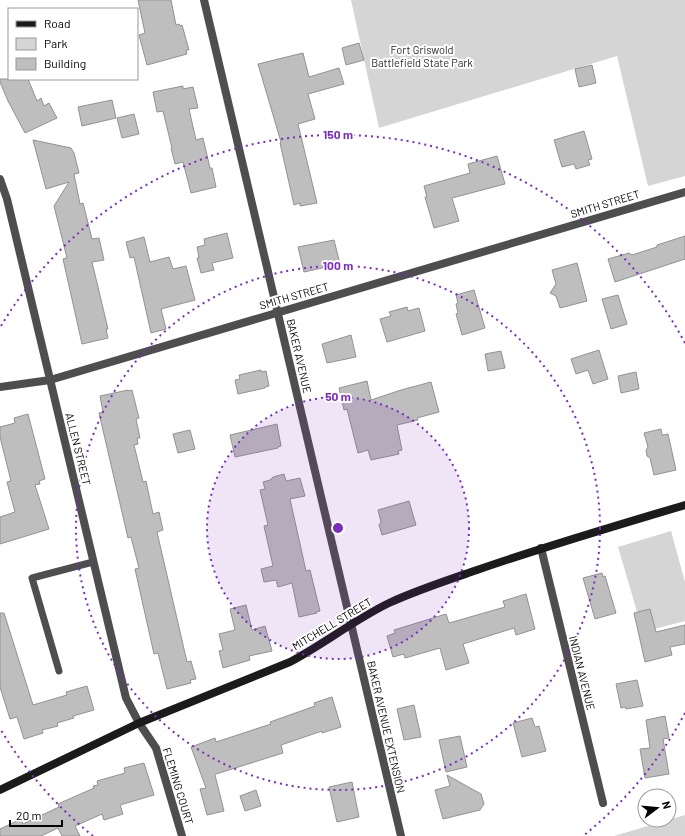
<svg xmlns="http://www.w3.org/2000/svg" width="685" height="836" font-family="Barlow,sans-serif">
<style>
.green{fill:#d5d5d5}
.building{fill:#bebebe;stroke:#929292}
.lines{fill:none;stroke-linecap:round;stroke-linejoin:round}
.lane{stroke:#4e4e4e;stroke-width:7}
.street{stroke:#4e4e4e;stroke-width:8}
.secondary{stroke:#1b1b1b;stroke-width:8}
.ring{fill:none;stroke:#7b2cbf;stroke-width:2;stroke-dasharray:2 4}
.labels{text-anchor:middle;stroke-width:4;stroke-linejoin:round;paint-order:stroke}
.park-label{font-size:11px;fill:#2c2c2c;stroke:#fff}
.street-label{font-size:11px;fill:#000;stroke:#fff}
.centre{fill:#7b2cbf;stroke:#fff;stroke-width:2}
.ring-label{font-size:12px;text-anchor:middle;font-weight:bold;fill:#7b2cbf;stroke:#fff;stroke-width:4;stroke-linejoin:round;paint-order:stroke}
</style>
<rect width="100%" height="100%" fill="#fff"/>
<path class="green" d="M351,0h334v176l-37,10 -31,-130 -238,72z
M671,531l14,51v39l-42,11 -25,-85z
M685,815v21h-71z"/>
<path class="building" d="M138,0h33l5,25 3,-1 1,2 2,-1 7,25h-3l1,4 -40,11 -8,-30 6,-2z
M359,43l5,17 -18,5 -4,-17z
M303,53l6,24 30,-9 5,16 -36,10 7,25 -17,5 19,79 -17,3v-3l-6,2 -14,-62 1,-1 -23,-78z
M592,65l4,18 -17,4 -4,-18z
M0,79h28l9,22 4,-3 3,8 5,-3 8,15 -32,15 -17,-32 -8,-19z
M183,86v3l10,-2 5,21 -9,1 7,31 7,-2 7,30h2l4,19 -25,6 -8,-31 -8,2 -4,-16h1l-9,-37 -6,1 -4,-20z
M112,100l4,18 -34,8 -4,-19z
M134,114l5,20 -17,4 -5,-20z
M584,131l8,28 -4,1 2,5 -14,4 -2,-5 -12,3 -8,-27z
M33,140l38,8 3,5 5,20 -5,1 6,30 3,-1 9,36 7,-1 5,22 -12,2 16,67h-2l2,9 -26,6 -19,-85 4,-1 -13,-52 15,-24 -23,7z
M497,156l8,28 -53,14 7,23 -25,7 -9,-31h2l-3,-11 46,-13 -2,-9z
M227,233l6,25 -21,5 2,7 -13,3 -4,-15h2l-2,-11 8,-2 -1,-6z
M685,236v23l-70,23 -7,-23 21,-6 3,2 25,-8v-2z
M144,237l6,25 19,-5 4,12 13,-3 9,34 -34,9 5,20 -15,4 -17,-76 -4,1 -4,-16z
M334,240l6,24 -36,8 -6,-25z
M577,263l10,38 -27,7 -4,-12 -6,-3 6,-9 -4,-14z
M474,290l11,38 -23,7 -6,-21 2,-1 -2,-9 2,-1 -2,-8z
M618,295l9,29 -16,5 -9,-30z
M407,307l1,4 11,-3 6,23 -38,11 -7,-23 11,-3 -2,-4z
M351,335l5,22 -29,6 -5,-19z
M599,350l9,29 -15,5 -5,-14 -12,4 -5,-15z
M501,351l4,17 -17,3 -3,-17z
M261,370v2l5,-1 3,15 -4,1v1l-27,6 -3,-14 5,-1 -1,-4z
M636,372l3,17 -18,4 -3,-17z
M367,381l4,19 30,-10 30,-8 8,30 -22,6 1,2 -21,5 5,25 -4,1 1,3 -28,6 -3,-10 -10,3 -11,-44 -3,1 -5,-22z
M128,390v1l4,-1 7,28 -3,1 4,19h-3l1,6 -4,1 9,37 3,-1 7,33 6,-2 4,18 -6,2 30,130 4,-1 5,18 -6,1 1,3 -24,6 -9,-36 -4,1 -19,-85 4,-1 -8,-31 -3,1 -29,-125 4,-1 -3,-16z
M28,414l17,65 -6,2 1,3 -5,1 14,44 -49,15v-27l15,-5 -8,-30 4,-1 -11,-44v-10l15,-4 -1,-5z
M277,424l4,22 -3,1v1l-43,9 -5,-22z
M661,429l1,6 6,-1 8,36 -22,5 -4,-17 -3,-2 -1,-6 2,-3 -4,-14z
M190,430l5,19 -17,4 -5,-19z
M284,474l2,7 14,-3 5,18 -15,3 16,72 4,-1 10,41 -4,1 1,1 -18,4 -7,-34 -14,4 -2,-7 -12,2 -3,-13 12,-3 -9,-40 4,-1 -8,-35 5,-1 -2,-7 7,-2 3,-3z
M409,501l7,24 -34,10 -3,-10 2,-3 -3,-12z
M602,573l1,4 2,-1 11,37 -21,6 -12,-41z
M526,594l9,35 -19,6 -2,-7 -51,16 6,19 -23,7 -6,-22 -35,10 -1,-4 -11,3 -6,-21 8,-3 -1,-3 52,-16 3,9 56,-16 -2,-6z
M246,605l6,25 13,-4 7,25 -23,5 1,4 -27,8 -4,-17 4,-1 -4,-16 16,-4 -5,-21z
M650,609l6,23 29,-7v19l-15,3 2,8 -27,7 -11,-49z
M0,613h4l29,92 34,-10 -1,-3 21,-6 7,24 -21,6 1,2 -17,5 1,3 -16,4 1,3 -19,6 -7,-22 -7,2 -10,-32z
M637,680l6,26 -17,3 -1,-2 -4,1 -5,-24z
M332,697l9,30 -19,6v-2l-41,14 2,8 -67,21 -1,1 9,36 -17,4 -7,-26 6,-1 -15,-41 24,-9 1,4 55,-18 -1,-2 45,-16 -1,-3z
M414,705l7,32 -17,3 -7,-31z
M665,716l4,22 -6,1 6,35 -24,4 -5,-29 10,-1 -4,-28z
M532,718l3,9 4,-1 7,25 -24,6 -9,-34z
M460,736l7,31 -21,5 -7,-32z
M144,763l10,32 -34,10 3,9 -19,6 -2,-6 -27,12 5,10h-18l-4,-8 -17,8h-41v-7l21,-10 2,5 36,-17 -1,-3 36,-16 -1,-2 5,-1 -1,-4 28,-8 -1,-5z
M447,775l34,19 3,10 -4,6 -37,9 -8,-29 15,-4z
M352,782l7,35 -22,5 -8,-35z
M256,790l5,16 -16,5 -5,-15z"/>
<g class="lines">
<path class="lane" d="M59,671l-27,-93 61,-16"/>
<path class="street" d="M204,0l197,836
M0,179l7,20 119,499 13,25 17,25 26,88
M0,387l50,-7 635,-188
M541,548l62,255"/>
<path class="secondary" d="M0,790l139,-67 151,-61c34,-18 64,-42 99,-59 28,-13 59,-23 88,-33 69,-24 138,-44 208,-65"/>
</g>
<circle cx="338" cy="528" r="131" fill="#7b2cbf" fill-opacity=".12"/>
<g class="ring">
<circle cx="338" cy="528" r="131"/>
<circle cx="338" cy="528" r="262"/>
<path d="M685 713A393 393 0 0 1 583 836M93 836A393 393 0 0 1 1 730M1 326A393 393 0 0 1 685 343"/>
</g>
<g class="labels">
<g class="park-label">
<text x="422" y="54">Fort Griswold<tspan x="422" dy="13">Battlefield State Park</tspan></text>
</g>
<g class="street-label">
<text transform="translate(605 204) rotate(-17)" y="4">SMITH STREET</text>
<text transform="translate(294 296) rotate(-16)" y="4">SMITH STREET</text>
<text transform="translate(299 356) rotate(77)" y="4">BAKER AVENUE</text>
<text transform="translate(78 449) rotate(76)" y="4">ALLEN STREET</text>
<text transform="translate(332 624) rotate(-31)" y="4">MITCHELL STREET</text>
<text transform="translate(582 673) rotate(76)" y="4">INDIAN AVENUE</text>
<text transform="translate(386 727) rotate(77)" y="4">BAKER AVENUE EXTENSION</text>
<text transform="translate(178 786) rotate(73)" y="4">FLEMING COURT</text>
</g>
</g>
<circle cx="338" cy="528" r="6" class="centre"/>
<g class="ring-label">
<text x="338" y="139">150 m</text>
<text x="338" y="270">100 m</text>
<text x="338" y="401">50 m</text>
</g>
<rect x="8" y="8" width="130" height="72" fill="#ffffff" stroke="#999999"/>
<rect x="16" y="21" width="20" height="6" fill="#1b1b1b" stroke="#999999"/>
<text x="44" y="28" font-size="12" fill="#000000">Road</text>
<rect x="16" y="38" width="20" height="12" fill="#d5d5d5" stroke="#999999"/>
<text x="44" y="48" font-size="12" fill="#000000">Park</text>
<rect x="16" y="58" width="20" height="12" fill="#bebebe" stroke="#999999"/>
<text x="44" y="68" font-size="12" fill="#000000">Building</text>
<g transform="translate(657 808) rotate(74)"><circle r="19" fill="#ffffff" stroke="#999999"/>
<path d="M0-3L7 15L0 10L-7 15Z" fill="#000000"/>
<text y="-6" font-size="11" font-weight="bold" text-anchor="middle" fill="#000000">N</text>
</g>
<path d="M10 820v6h52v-6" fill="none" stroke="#000000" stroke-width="2"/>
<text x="16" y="820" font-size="12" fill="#000000" stroke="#ffffff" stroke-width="3" paint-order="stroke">20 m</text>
</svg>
